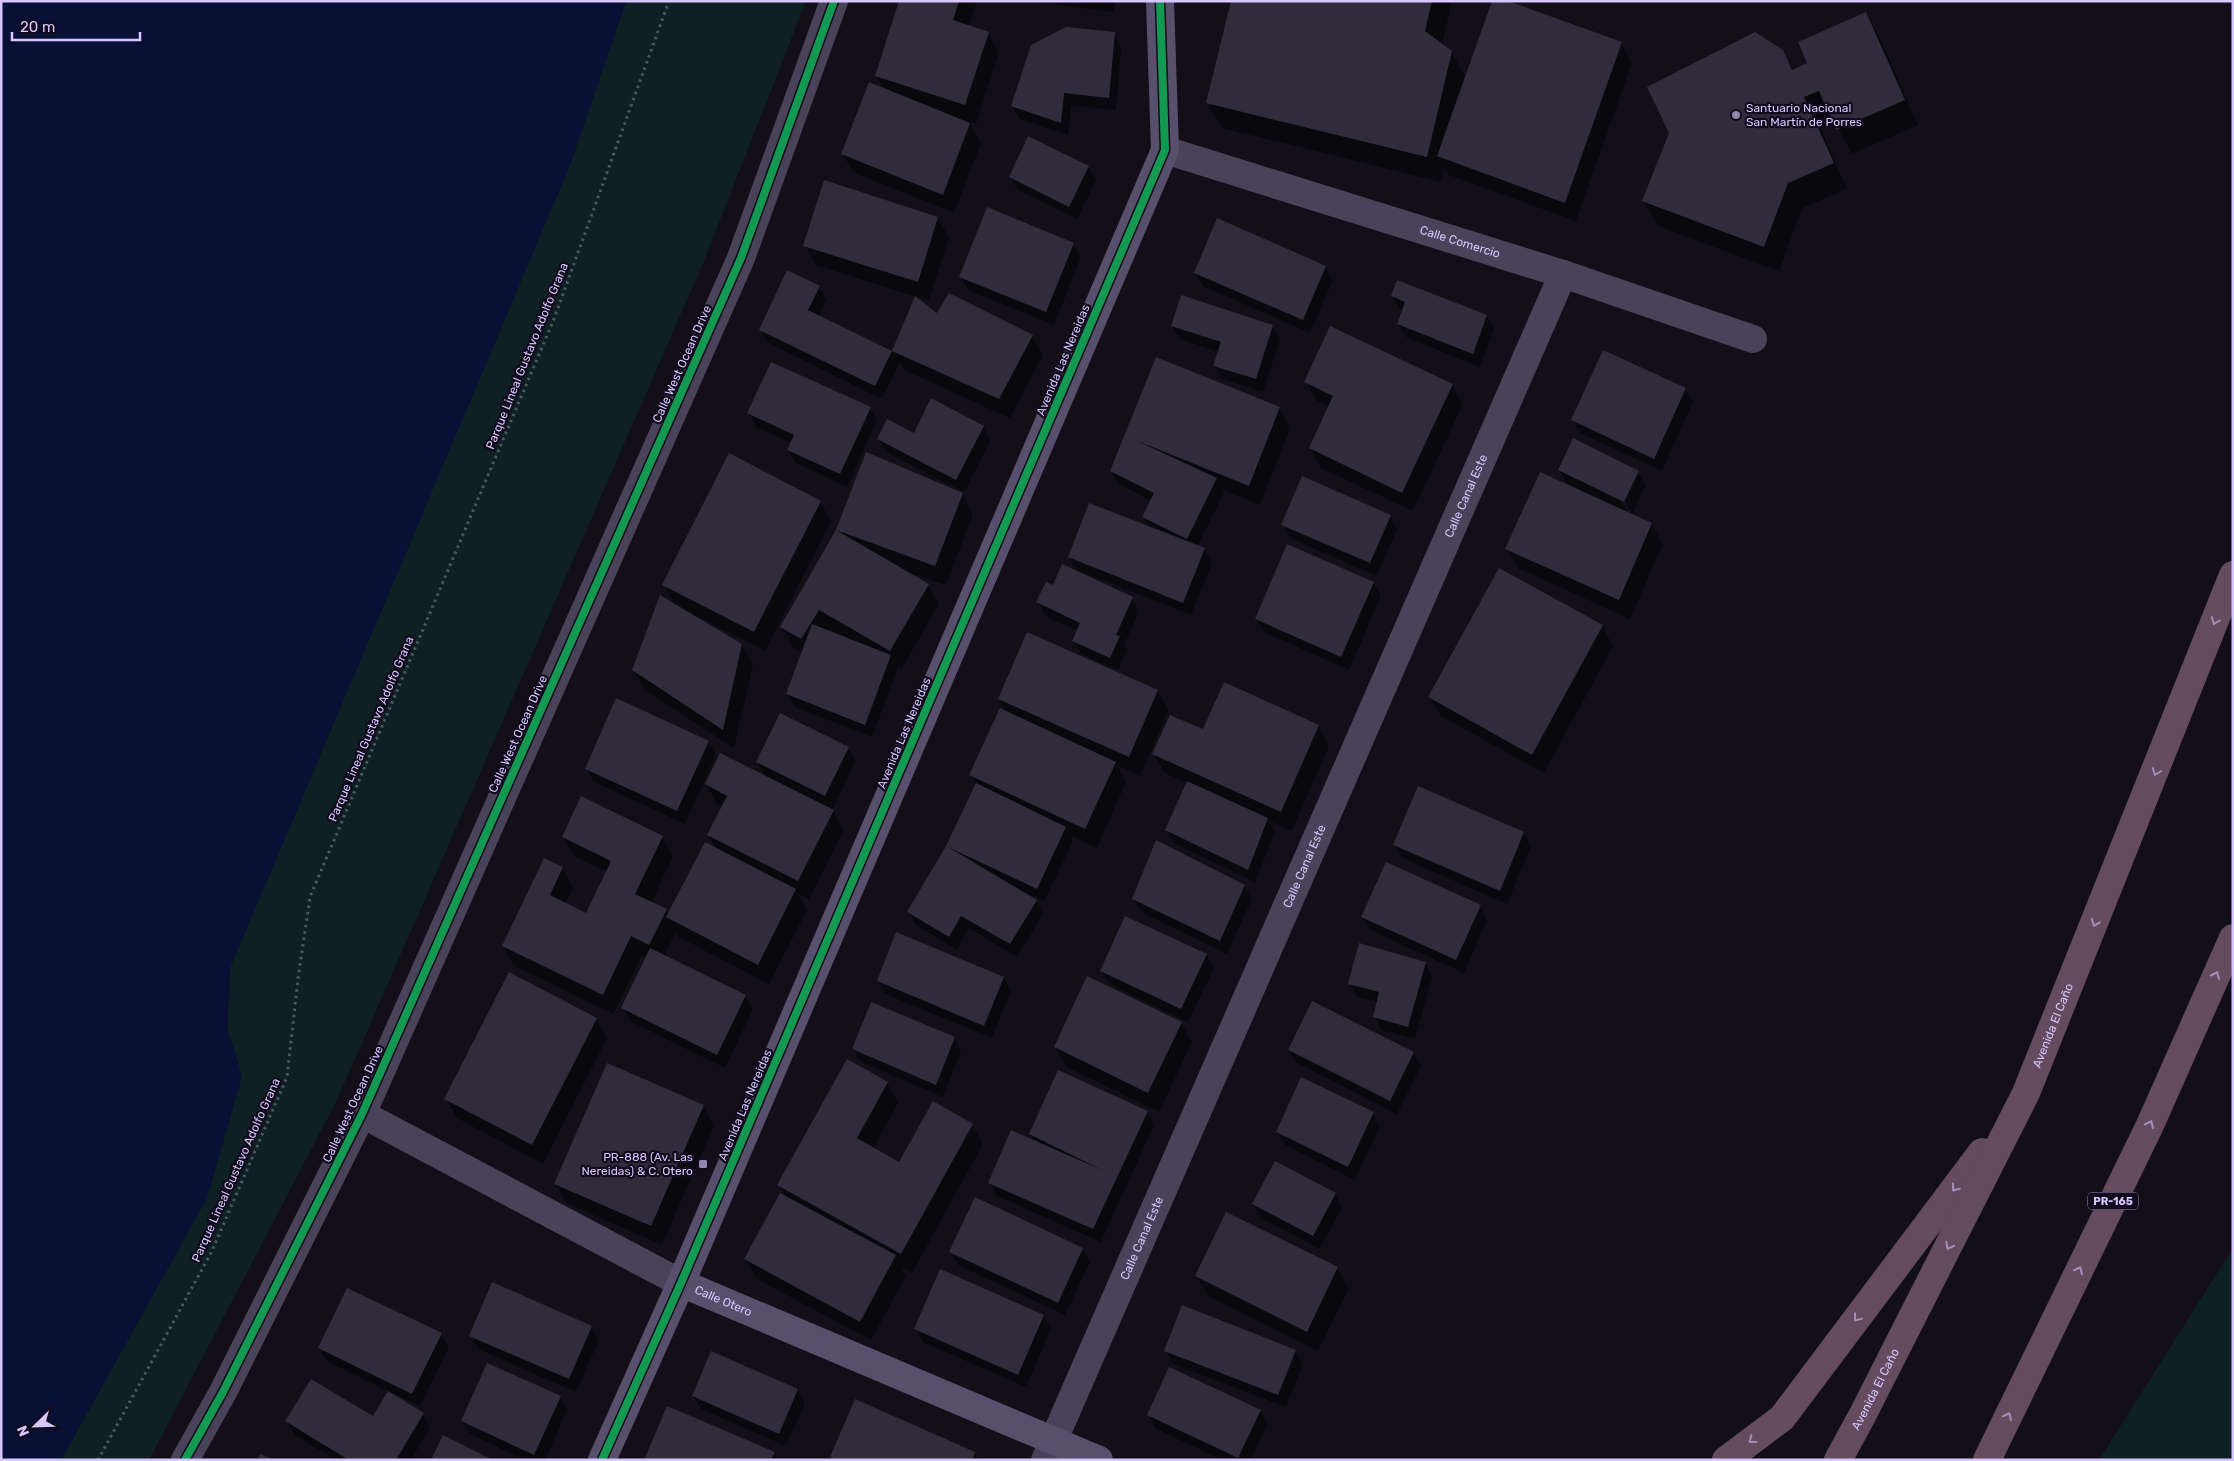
<svg xmlns="http://www.w3.org/2000/svg" width="2234" height="1461" font-family="Rubik,sans-serif">
<style>
.green{fill:#0f2024}
.water{fill:#091036}
.shadow{fill:#0007;fill-rule:evenodd}
.building{fill:#312c3c}
.lines{fill:none;stroke-linecap:round;stroke-linejoin:round}
.path{stroke:#4d5666;stroke-width:3;stroke-dasharray:2.5 4;stroke-linecap:butt}
.street{stroke:#484359;stroke-width:28}
.secondary{stroke:#56506c;stroke-width:28}
.highway{stroke:#644b5f;stroke-width:28}
.cycleway-casing{stroke:#110b1c;stroke-width:11}
.cycleway{stroke:#139951;stroke-width:8}
.oneway{stroke:#a38fb7}
.poi-dot{fill:#9286ae;stroke:#110b1c;stroke-width:2}
.labels{text-anchor:middle;stroke-width:4.5;stroke-linejoin:round;paint-order:stroke}
.shield{fill:#110b1c;stroke:#9c8ebb;stroke-width:1}
.shield-label{font-size:11px;font-weight:bold;fill:#d7c6ff}
.poi-label{font-size:12px;fill:#d7c6ff;stroke:#110b1c;text-anchor:start}
.street-label{font-size:12px;fill:#d7c6ff;stroke:#110b1c}
</style>
<rect width="100%" height="100%" fill="#120f18"/>
<path class="green" d="M626,1h180l-102,260 -367,839 -188,360h-88l146,-262 35,-122 -15,-48 3,-60 340,-803z
M2233,1248v212h-134z"/>
<path class="water" d="M1,1h625l-56,164 -340,803 -3,60 15,48 -35,122 -146,262h-60z"/>
<path class="shadow" d="M900,1h77l-9,26 20,6 11,19 -23,72 -7,-2 12,21 -27,70 -100,-40 -12,-20 42,-64 -8,-14z
M1026,1h89l-1,11z
M1232,1h220l-10,44 9,7 15,26 155,-35 11,20 -56,158 -127,-46 -5,-8 -3,15 -219,-54 -15,-25z
M1866,13l14,25 38,87 -66,29 -20,-37 -14,6 29,66 -45,19 -23,63 -121,-45 -14,-25 138,-150 12,19 15,-6z
M1114,34l7,13 -5,63 -45,-4 -3,29 -48,-16 -8,-13z
M1088,167l8,13 -19,39 -59,-29 -8,-13z
M938,218l11,19 -20,64 -113,-36 -11,-20z
M1073,244l8,13 -27,68 -86,-35 -7,-13z
M1325,267l8,13 -23,53 -107,-47 -8,-13z
M1398,281l89,35 7,13 -14,38 -74,-30 -8,-13 5,-13 -3,-2 -8,-13z
M819,287l8,13 -9,17 74,35 23,-54 22,17 95,21 11,19 -33,63 -106,-48 -4,-8 -18,37 -114,-56 -8,-13z
M1172,326h100l8,13 -17,53 -41,-13 -8,-13 5,-14 -39,-13z
M1306,382l146,3 11,19 -50,107 -92,-43 -11,-20 19,-41 -12,-6z
M1685,389l8,13 -31,69 -82,-38 -7,-13z
M870,408l7,13 -30,66 -51,-24 -8,-13 4,-7 -36,-16 -7,-14z
M1279,408l12,19 -31,78 -38,-16 2,3 -27,55 7,2 8,14 -21,52 -114,-45 -8,-13 81,-29 -6,-12 8,-15 -33,-17 -8,-13 15,-35z
M983,427l8,13 -27,52 -78,-40 -8,-13z
M1559,470l79,2 8,13 -14,29 -10,-18 -3,2 10,16 22,10 12,20 -33,75 -112,-51 -11,-19 71,-58 1,-2 -12,-6z
M962,494l11,20 -27,71 -40,-13 22,13 11,19 -38,66 -3,-2 -26,69 -77,-30 -8,-13 16,-41 -10,-6 -12,-20 56,-97zM830,629l10,6v1l-12,-4z
M820,502l11,19 -66,130 -68,-35 -1,2 46,27 11,19 -19,84 -89,-58 -12,-20 43,-64 -12,-21z
M1390,516l7,13 -20,47 -87,-38 -7,-13z
M1373,583l8,13 -32,74 -85,-38 -8,-13z
M1054,587l78,11 7,13 -15,34 3,5 -9,20 -37,-16 -8,-13 5,-10 -33,-15 -7,-14z
M1602,626l11,20 -69,127 -103,-57 -12,-19z
M1157,691l12,19 -29,66 -23,-11 9,17 -29,66 -27,-13 3,6 -29,60 -18,-8 -1,1 11,7 7,13 -26,43 -48,-29 -12,22 -41,-25 -8,-13 39,-66 29,-61 -5,-10 35,-63 -7,-13z
M1318,726l11,20 -37,85 -25,-11 8,12 -20,50 -81,-39 -8,-14 21,-46 -22,-10 -11,-19 49,-23z
M708,742l8,13 -31,69 -91,-42 -8,-14z
M848,748l8,13 -24,49 12,20 -35,69 -12,-6 10,17 -38,74 -90,-47 -3,-5 -12,24 81,40 8,13 -28,59 -95,-47 -7,-13 24,-50 -5,-3 -28,59 -100,-48 -11,-20 59,-78 11,20 -8,16 22,10 20,-42 -33,-16 -11,-19 99,-1 11,20 -22,47 15,7 3,5 48,-65 -8,-15 14,-28 -6,-3 -11,-20 60,-7 -9,-15z
M1524,833l7,13 -24,58 -105,-46 -8,-13z
M1244,886l8,13 -25,55 -86,-42 -7,-13z
M1480,906l7,14 -23,53 -94,-43 -8,-13z
M897,934l107,44 7,13 -19,47 -107,-44 -7,-13z
M1206,955l8,13 -26,54 -79,-38 -8,-14z
M1425,963l7,14 -17,62 -33,-9 -8,-13 4,-15 -21,-5 -8,-14z
M596,1019l11,19 -64,126 -86,-46 -11,-19z
M1181,1023l11,19 -33,70 -92,-45 -12,-20z
M954,1038l7,13 -18,46 -82,-35 -8,-13z
M1289,1050l124,3 8,13 -24,48 -100,-51z
M887,1083l11,20 -25,46 27,15 72,-39 11,19 -71,129 -12,-7 6,10 -35,64 -114,-61 -12,-20 41,-62 -7,-12z
M703,1106l11,19 -52,120 -95,-42 -12,-19z
M1147,1112l7,13 -53,117 -104,-46 -7,-13 45,-41 -5,-8z
M1373,1113l7,14 -25,53 -70,-35 -8,-13z
M1335,1194l7,13 -22,42 -59,-31 -8,-14z
M1082,1249l8,13 -25,53 -107,-50 -7,-13z
M1337,1268l12,20 -31,63 -110,-55 -12,-20z
M1043,1316l8,13 -25,58 -103,-45 -7,-13z
M591,1327l8,13 -23,52 -98,-43 -7,-13z
M441,1334l8,13 -29,59 -27,-13 -1,2 31,19 7,13 -19,33h-75l-41,-25 -8,-13 86,-4 16,-26 -62,-31 -8,-13z
M1166,1350l129,1 8,13 -17,43 -113,-43z
M797,1390l8,13 -19,43 -85,-37 -8,-13z
M560,1397l7,13 -22,50h-20l-55,-26 -8,-13z
M1260,1411l8,13 -17,36h-28l-67,-31 -7,-14z
M774,1453l3,7h-132z
M974,1453l4,7h-146l-1,-3z"/>
<path class="building" d="M899,1h60l-6,19 36,12 -24,73 -90,-29z
M1231,1h201l-7,30 27,20 -25,106 -221,-54z
M1492,1h16l114,41 -57,161 -128,-47z
M1866,12l39,88 -69,30 -17,-39 -15,6 30,66 -46,20 -24,64 -122,-46 27,-68 -22,-46 108,-55 28,18 9,20 15,-7 -9,-21z
M1066,27l49,5 -6,66 -45,-5 -3,30 -50,-17 20,-61z
M869,82l101,41 -27,72 -102,-41z
M1028,136l61,30 -20,41 -60,-30z
M824,180l114,37 -20,65 -115,-36z
M987,207l87,36 -28,69 -87,-35z
M1217,218l109,48 -23,54 -109,-47z
M787,270l33,16 -12,24 84,41 23,-55 22,17 12,-20 84,42 -34,64 -107,-48 -17,35 -116,-56z
M1397,280l90,35 -14,39 -76,-30 8,-22 -14,-6z
M1181,295l92,30 -17,54 -43,-13 8,-24 -50,-16z
M1330,326l123,58 -51,109 -93,-45 24,-52 -29,-14z
M1603,350l83,38 -32,71 -83,-39z
M1156,357l124,50 -31,79 -114,-46 82,38 -30,61 -45,-22 12,-24 -44,-22z
M771,362l100,45 -31,67 -53,-24 7,-15 -47,-22z
M931,398l53,28 -28,54 -79,-41 10,-20 27,14z
M1573,438l66,33 -15,31 -66,-32z
M866,452l97,41 -28,73 -99,-36 93,54 -39,67 -71,-41 -18,29 -21,-12 56,-97z
M729,453l92,48 -67,131 -92,-47z
M1540,472l112,51 -33,77 -114,-51z
M1302,476l89,39 -21,48 -89,-38z
M1089,503l116,45 -22,55 -115,-46z
M1287,544l87,38 -33,75 -86,-38z
M1062,564l71,33 -17,38 4,1 -10,22 -38,-17 8,-18 -44,-21 10,-20 7,3z
M1499,568l104,57 -71,130 -104,-58z
M660,595l82,49 -19,86 -91,-60z
M812,624l79,31 -26,70 -79,-31z
M1027,632l131,58 -29,67 -131,-58z
M1224,682l95,43 -38,87 -129,-58 18,-39 33,14z
M616,698l93,43 -32,70 -92,-42z
M1000,708l116,54 -31,67 -116,-54z
M780,713l69,34 -24,49 -69,-34z
M720,753l114,57 -36,71 -91,-46 20,-39 -22,-12z
M1187,781l81,37 -20,52 -83,-40z
M976,783l90,44 -29,62 -89,-42 89,53 -27,44 -49,-28 -12,21 -42,-25 39,-66z
M1418,786l106,46 -24,59 -107,-46z
M581,796l82,40 -28,58 32,15 -18,36 -18,-9 -28,59 -101,-49 42,-88 19,9 -13,28 36,18 25,-52 -49,-24z
M1156,840l89,45 -25,56 -88,-42z
M705,842l91,47 -38,76 -92,-48z
M1386,862l95,43 -25,55 -95,-43z
M1125,916l82,38 -26,55 -81,-38z
M896,932l108,45 -20,49 -107,-45z
M1359,943l67,19 -18,65 -35,-10 6,-25 -31,-8z
M650,948l96,47 -29,60 -96,-47z
M509,972l88,46 -65,127 -88,-46z
M1087,976l95,46 -34,71 -94,-46z
M1312,1001l102,51 -24,49 -102,-51z
M871,1002l84,35 -19,48 -84,-36z
M847,1059l41,23 -31,56 42,24 34,-61 40,23 -72,130 -124,-69z
M607,1063l97,42 -53,121 -97,-42z
M1058,1070l90,41 -55,118 -105,-46 23,-53 93,41 -75,-37z
M1301,1077l73,35 -26,55 -72,-35z
M1275,1161l61,32 -23,43 -61,-32z
M780,1193l116,62 -36,67 -116,-63z
M975,1197l108,51 -25,55 -109,-51z
M1226,1212l112,55 -31,65 -112,-56z
M940,1269l104,46 -26,60 -104,-46z
M492,1282l100,44 -23,53 -100,-43z
M347,1288l95,45 -30,61 -94,-46z
M1182,1305l114,45 -18,45 -114,-44z
M711,1351l87,38 -19,45 -87,-38z
M487,1363l74,33 -27,59 -73,-34z
M1169,1367l92,43 -23,48 -91,-43z
M311,1379l62,37 15,-25 36,22 -28,47h-47l-64,-39z
M855,1399l120,53 -3,8h-137l-5,-3z
M667,1406l108,46 -4,8h-127z
M443,1435l50,25h-62z
M260,1454l14,6h-16z"/>
<g class="lines">
<path class="path" d="M98,1460l114,-209 75,-174 11,-98 12,-82 244,-578 115,-318"/>
<g class="street">
<path id="s1" d="M1165,150l398,124 190,65"/>
<path d="M362,1114l319,169"/>
<path d="M185,1460l38,-68 139,-278 379,-856 93,-257"/>
<path id="s2" d="M1045,1460l518,-1186"/>
</g>
<g class="secondary">
<path id="s3" d="M681,1283l418,177"/>
<path d="M602,1460l79,-177 484,-1133 -5,-149"/>
</g>
<g class="highway">
<path d="M1726,1460l56,-42 200,-266"/>
<path id="s4" d="M1838,1460l24,-44 164,-323 207,-518"/>
<path d="M1987,1460l163,-335 83,-187"/>
</g>
<defs>
<path id="cycleway" d="M185,1460l38,-68 139,-278 379,-856 93,-257
M602,1460l79,-177 484,-1133 -5,-149"/>
</defs>
<use href="#cycleway" class="cycleway-casing"/>
<use href="#cycleway" class="cycleway"/>
</g>
<defs><path id="oneway-chevron" d="M-2-3.5L2.5 0L-2 3.5" fill="none" stroke-width="1.6" stroke-linecap="round" stroke-linejoin="round" transform="scale(1.25)"/></defs>
<g class="oneway">
<use href="#oneway-chevron" transform="translate(2215 621) rotate(111)"/>
<use href="#oneway-chevron" transform="translate(2156 772) rotate(111)"/>
<use href="#oneway-chevron" transform="translate(2095 923) rotate(112)"/>
<use href="#oneway-chevron" transform="translate(2216 975) rotate(-66)"/>
<use href="#oneway-chevron" transform="translate(2150 1124) rotate(-65)"/>
<use href="#oneway-chevron" transform="translate(1955 1188) rotate(127)"/>
<use href="#oneway-chevron" transform="translate(1949 1246) rotate(117)"/>
<use href="#oneway-chevron" transform="translate(2079 1270) rotate(-64)"/>
<use href="#oneway-chevron" transform="translate(1857 1318) rotate(127)"/>
<use href="#oneway-chevron" transform="translate(2008 1416) rotate(-64)"/>
<use href="#oneway-chevron" transform="translate(1752 1440) rotate(144)"/>
</g>
<g class="poi-dot">
<circle cx="1736" cy="115" r="5"/>
<rect x="698" y="1159" width="10" height="10" rx="2.5"/>
</g>
<g class="labels">
<rect class="shield" x="2088" y="1192.5" width="50" height="17" rx="4"/>
<g class="shield-label">
<text x="2113" y="1205">PR-165</text>
</g>
<g class="poi-label">
<text x="1746" y="112">Santuario Nacional<tspan x="1746" dy="14">San Martín de Porres</tspan></text>
<text x="693" y="1161" text-anchor="end">PR-888 (Av. Las<tspan x="693" dy="14">Nereidas) &amp; C. Otero</tspan></text>
</g>
<g class="street-label">
<text dy="4" stroke="none"><textPath href="#s1" startOffset="309">Calle Comercio</textPath></text>
<text transform="translate(527 356) rotate(-68)" y="4">Parque Lineal Gustavo Adolfo Grana</text>
<text transform="translate(1063 360) rotate(-67)" y="4">Avenida Las Nereidas</text>
<text transform="translate(682 364) rotate(-66)" y="4">Calle West Ocean Drive</text>
<text dy="4" stroke="none"><textPath href="#s2" startOffset="1052">Calle Canal Este</textPath></text>
<text transform="translate(371 729) rotate(-67)" y="4">Parque Lineal Gustavo Adolfo Grana</text>
<text transform="translate(904 733) rotate(-67)" y="4">Avenida Las Nereidas</text>
<text transform="translate(518 734) rotate(-66)" y="4">Calle West Ocean Drive</text>
<text dy="4" stroke="none"><textPath href="#s2" startOffset="648">Calle Canal Este</textPath></text>
<text dy="4" stroke="none"><textPath href="#s4" startOffset="485">Avenida El Caño</textPath></text>
<text transform="translate(353 1104) rotate(-65)" y="4">Calle West Ocean Drive</text>
<text transform="translate(745 1105) rotate(-67)" y="4">Avenida Las Nereidas</text>
<text transform="translate(236 1170) rotate(-66)" y="4">Parque Lineal Gustavo Adolfo Grana</text>
<text dy="4" stroke="none"><textPath href="#s2" startOffset="242">Calle Canal Este</textPath></text>
<text dy="4" stroke="none"><textPath href="#s3" startOffset="46">Calle Otero</textPath></text>
<text dy="4" stroke="none"><textPath href="#s4" startOffset="80">Avenida El Caño</textPath></text>
</g>
</g>
<rect width="2234" height="1461" fill="none" stroke="#d7c6ff" stroke-width="5"/>
<g transform="translate(35 1426) rotate(247)" stroke="#110b1c" stroke-width="4" paint-order="stroke">
<path d="M0-4L9 19L0 12L-9 19Z" fill="#d7c6ff"/>
<text y="-8" font-size="14" font-weight="bold" text-anchor="middle" fill="#d7c6ff">N</text>
</g>
<path d="M12 32v8h128v-8" fill="none" stroke="#d7c6ff" stroke-width="2.5"/>
<text x="20" y="32" font-size="15" fill="#d7c6ff" stroke="#110b1c" stroke-width="4" paint-order="stroke">20 m</text>
</svg>
